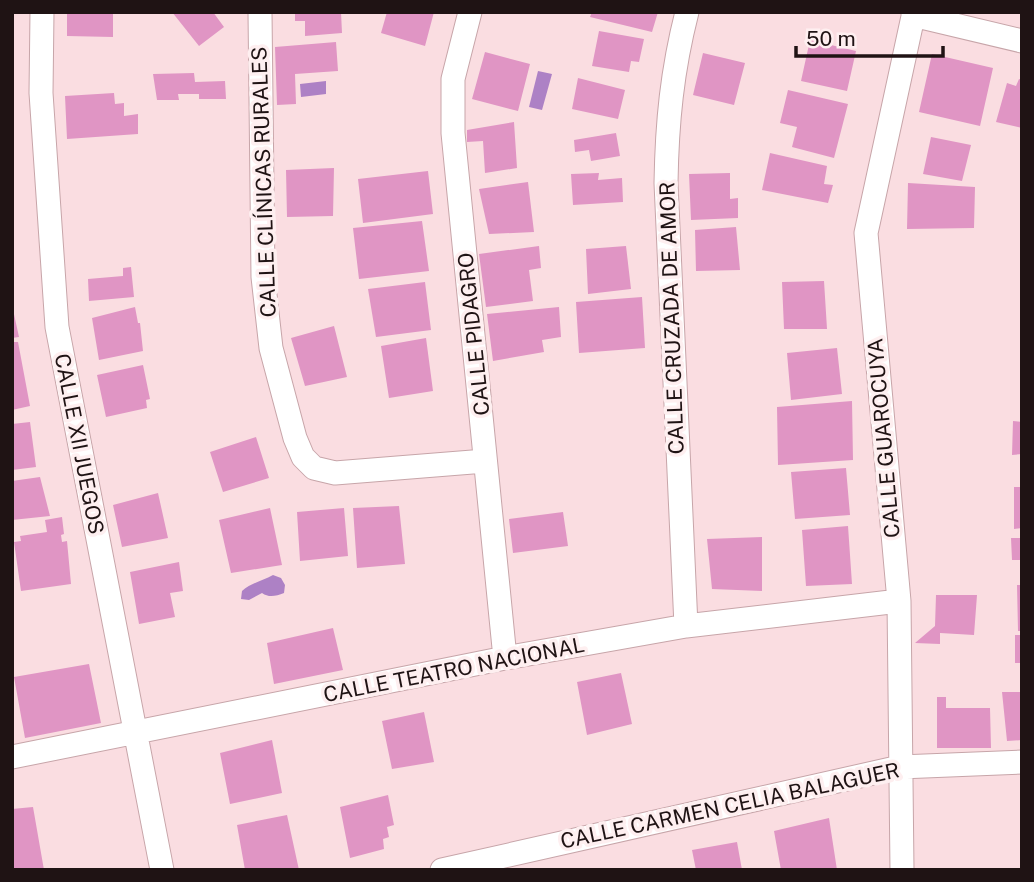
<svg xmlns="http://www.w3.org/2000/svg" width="1034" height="882" font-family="'Public Sans',sans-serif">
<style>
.water{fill:#ad81c5}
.building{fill:#e095c4}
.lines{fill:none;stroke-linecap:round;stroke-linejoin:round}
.street-casing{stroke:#c7a5a9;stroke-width:25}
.street{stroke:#fff;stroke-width:23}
.labels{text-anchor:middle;stroke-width:7;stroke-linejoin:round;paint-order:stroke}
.street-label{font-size:21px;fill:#1f1314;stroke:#feeff0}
</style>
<rect width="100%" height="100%" fill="#fadde1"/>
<path class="water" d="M538,71l14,3 -10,36 -13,-3z
M326,81v13l-25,3 -1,-13z
M273,575l8,3 4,7 -1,8c-8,3 -15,5 -22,0l-13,7 -8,-1 1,-8c9,-8 20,-10 31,-16z"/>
<path class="building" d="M67,12h46v25l-46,-1z
M172,12h41l11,15 -25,19z
M295,12h46l1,21 -37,3v-15h-10z
M387,12h47l-9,34 -44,-13z
M592,12h66l-6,20 -62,-15z
M599,31l45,8 -5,23 -8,-1 -2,11 -37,-6z
M810,40l46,11 -9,40 -46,-10z
M336,42l2,29 -43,3 1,30 -19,1 -2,-58z
M485,52l45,12 -12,47 -46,-12z
M703,53l42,10 -11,42 -41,-10z
M932,54l61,14 -13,58 -61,-14z
M194,73l1,9 30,-1 1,18h-27v-5h-21l1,6h-22l-4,-26z
M578,78l47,12 -7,29 -46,-10z
M1019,79l3,1v48l-26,-6 11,-39 9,3z
M788,90l60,14 -14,54 -42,-11 5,-20 -17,-4z
M114,93l1,11 9,-1v13l14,-2v20l-71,5 -2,-43z
M514,122l3,46 -32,5 -2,-32 -16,1v-12z
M616,133l4,23 -29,5 -2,-11 -14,2 -1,-12z
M931,137l40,8 -9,36 -39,-7z
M770,153l57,13 -3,18 9,1 -5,18 -66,-13z
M334,168l-1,48 -46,1 -1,-47z
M428,171l5,43 -70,9 -5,-44z
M599,173l-1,7 24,-2 1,24 -50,3 -2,-31z
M730,173v26l8,-1v20l-47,2 -2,-46z
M528,182l6,50 -45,2 -10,-45z
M908,183l67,4 -1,41 -67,1z
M422,221l7,50 -70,8 -6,-51z
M736,227l4,43 -44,1 -1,-41z
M539,246l2,22 -12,2 4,31 -47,6 -7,-53z
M626,246l5,43 -43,5 -2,-45z
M131,267l3,30 -45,4 -1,-22 35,-3v-8z
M824,281l3,48h-43l-2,-47z
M425,282l6,48 -55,7 -8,-48z
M642,297l3,51 -66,5 -3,-51z
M12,305l7,32 -7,1z
M135,307l3,16h2l3,28 -44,9 -7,-42z
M559,307l2,30 -19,3 2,12 -51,9 -6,-47z
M334,326l13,51 -42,9 -14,-48z
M426,338l7,53 -44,7 -8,-52z
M12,342h6l12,64 -18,4z
M837,348l5,46 -51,6 -4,-47z
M143,365l7,34 -4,1 1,8 -41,9 -9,-42z
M852,401l1,59 -75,5 -1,-58z
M1013,421l9,1v32l-10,1z
M30,422l6,45 -24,3v-46z
M256,437l13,41 -46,14 -13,-40z
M846,468l4,47 -55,4 -4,-47z
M40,477l10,39 -38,4v-39z
M1014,487h8v41l-8,1z
M158,493l10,45 -46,9 -9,-42z
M399,506l6,58 -48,4 -4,-60z
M270,508l12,57 -51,8 -12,-53z
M344,508l4,48 -48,5 -3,-49z
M563,512l5,34 -55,7 -4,-34z
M62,517l2,17 -3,1 1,7 5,-1 4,43 -50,7 -7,-49 7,-1 -1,-5 27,-4 -2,-12z
M848,526l4,58 -46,2 -4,-56z
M762,537v54l-50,-2 -5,-50z
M1011,538h11v22h-10z
M179,562l4,29 -13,2 5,24 -36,7 -9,-52z
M1017,585h5v46h-4z
M936,595h41l-3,40 -34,-2v11l-25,-1 20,-17z
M333,628l10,42 -69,14 -7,-41z
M1015,635h7v28h-7z
M89,664l12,59 -76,15 -11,-61z
M621,673l11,51 -45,11 -10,-53z
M1002,692h20v48l-15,1z
M937,697h9v11h44l1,40h-54z
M424,712l10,50 -42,7 -10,-48z
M272,740l10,53 -52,11 -10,-51z
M388,795l6,30 -7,2 2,10 -6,2 1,10 -34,9 -10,-51z
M33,807l11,63h-32v-61z
M287,815l12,55h-54l-8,-45z
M829,818l8,52h-56l-7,-39z
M737,842l5,28h-46l-4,-20z"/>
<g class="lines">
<defs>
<path id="street" d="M42,12l-1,81 16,234 105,543
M260,12l3,265 8,71 24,90 8,19 11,11 21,5 150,-12
M470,12l-17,67v54l52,525
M913,15l109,26
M686,626l-20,-443c1,-61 6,-112 21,-171
M12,757l493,-99 181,-32 213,-25
M442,870l458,-103 122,-5
M902,870l-3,-269 -33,-368 48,-221"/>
</defs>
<use href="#street" class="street-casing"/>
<use href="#street" class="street"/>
</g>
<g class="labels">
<g class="street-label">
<text transform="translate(264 182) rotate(-92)" y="7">CALLE CLÍNICAS RURALES</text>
<text transform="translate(672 318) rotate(-92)" y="7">CALLE CRUZADA DE AMOR</text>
<text transform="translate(474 334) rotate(-96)" y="7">CALLE PIDAGRO</text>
<text transform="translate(884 438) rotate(-95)" y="7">CALLE GUAROCUYA</text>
<text transform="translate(79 444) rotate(79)" y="7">CALLE XII JUEGOS</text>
<text transform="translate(454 670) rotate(-11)" y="7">CALLE TEATRO NACIONAL</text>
<text transform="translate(730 806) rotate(-12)" y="7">CALLE CARMEN CELIA BALAGUER</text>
</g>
</g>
<rect width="1034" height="882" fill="none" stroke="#1f1314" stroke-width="28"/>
<path d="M796 46v10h147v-10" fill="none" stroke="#1f1314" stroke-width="3.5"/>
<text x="806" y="46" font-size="21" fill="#1f1314" stroke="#feeff0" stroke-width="5" paint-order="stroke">50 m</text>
</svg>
